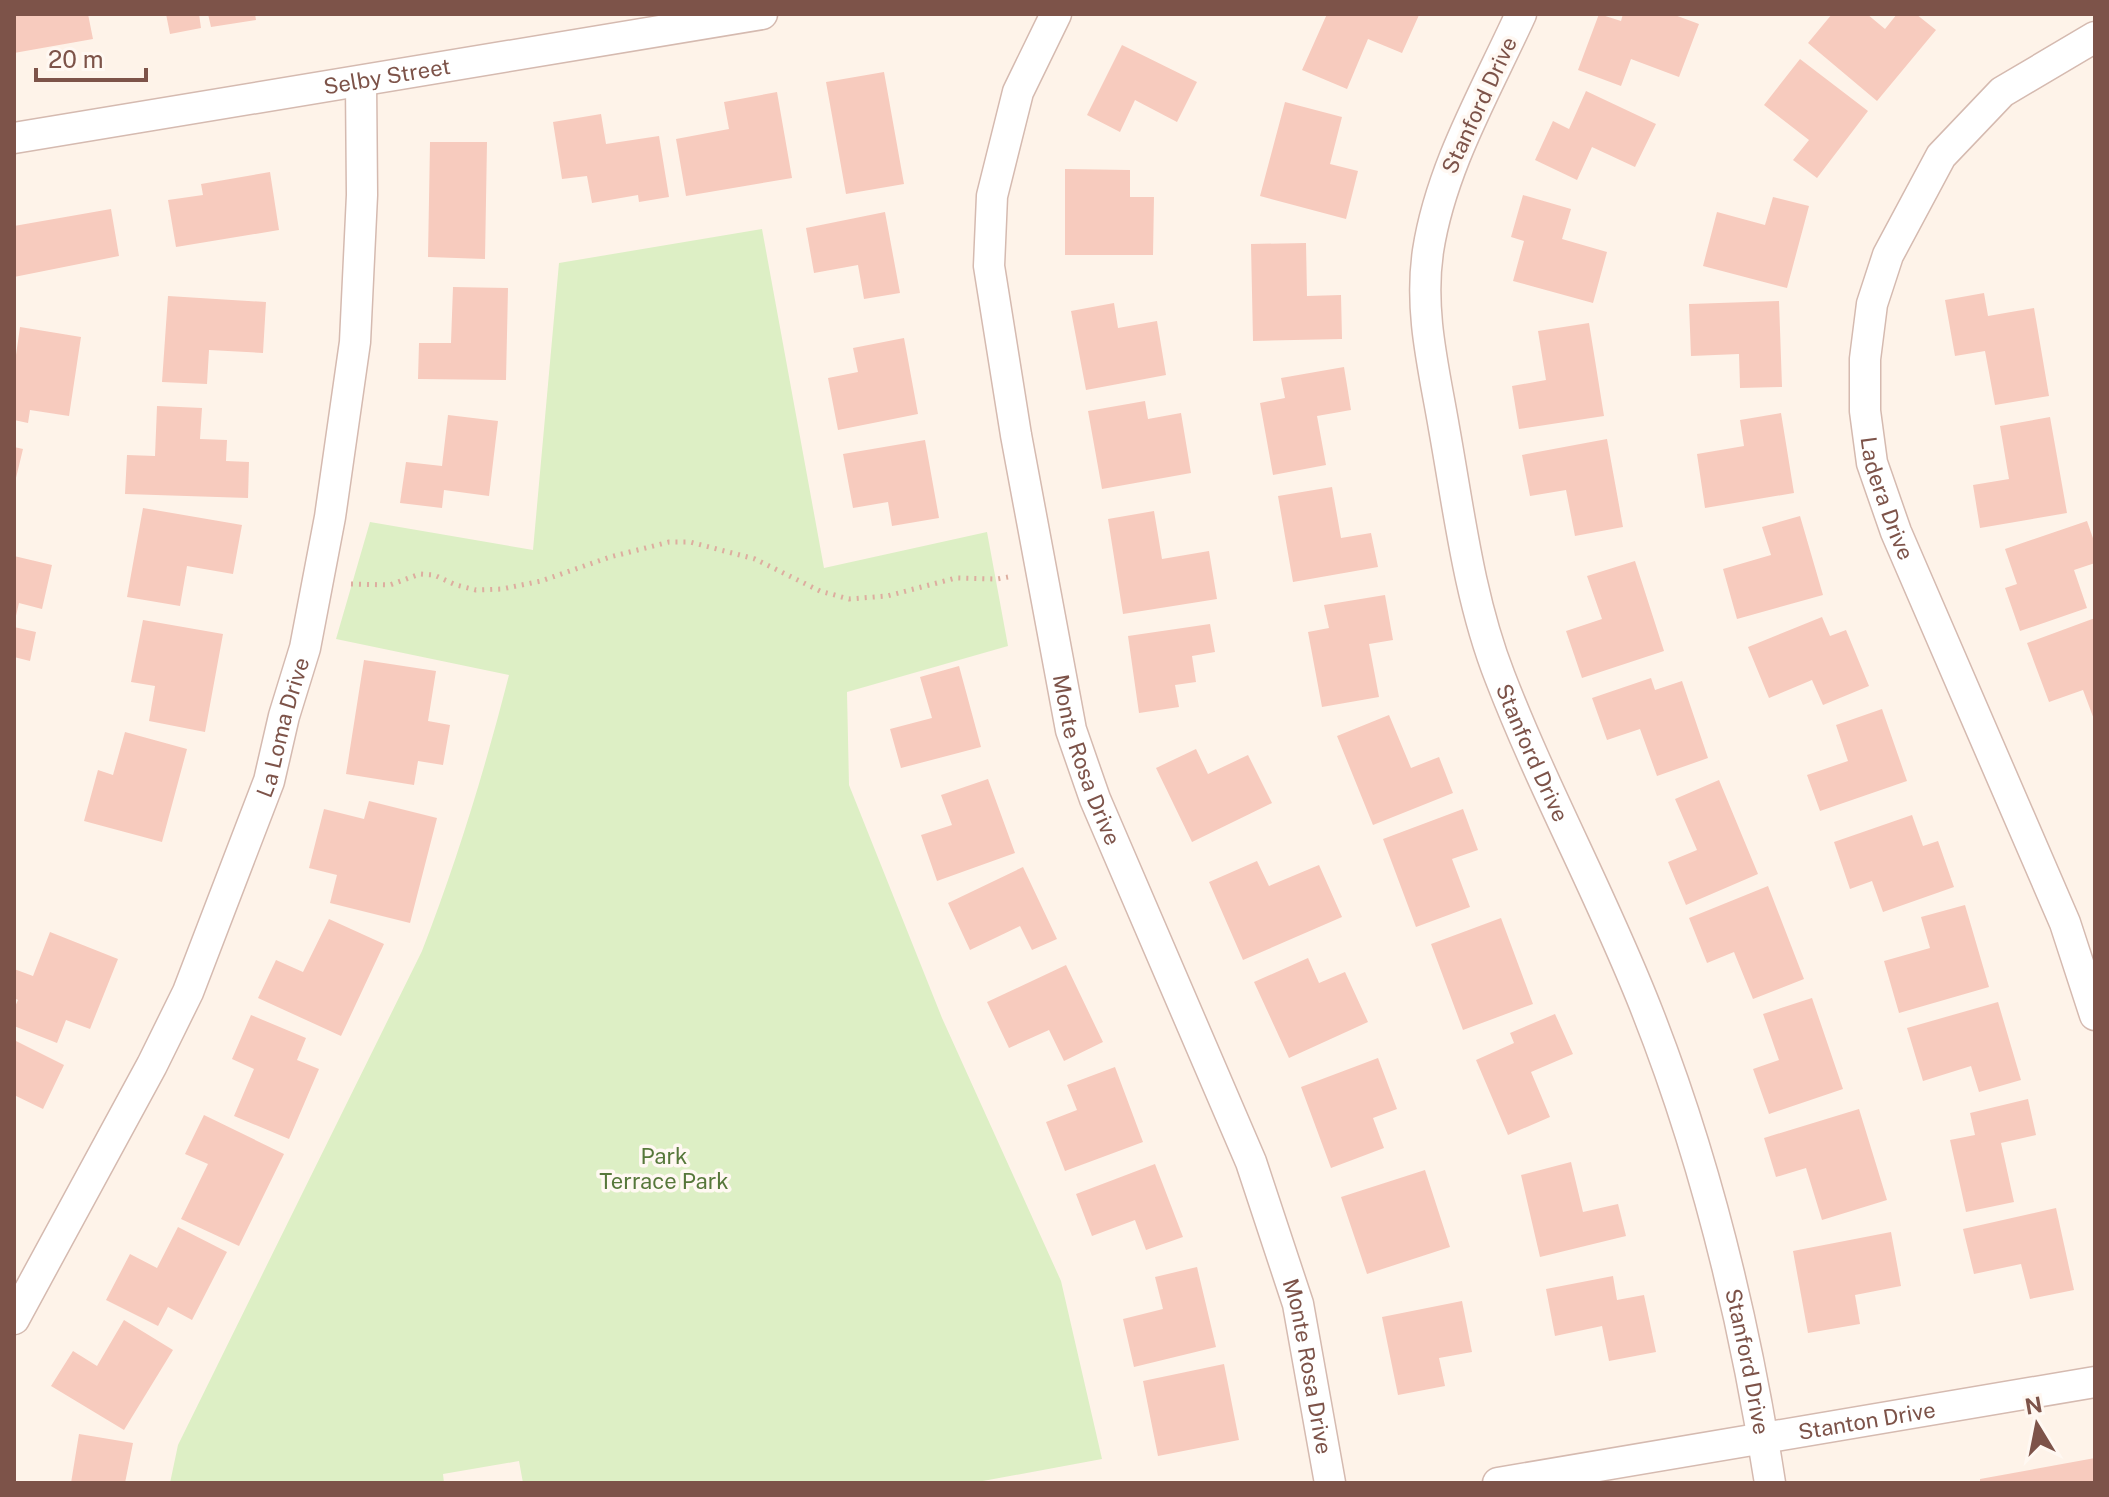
<svg xmlns="http://www.w3.org/2000/svg" width="2109" height="1497" font-family="'Public Sans',sans-serif">
<style>
.green{fill:#ddefc5}
.building{fill:#f7cbbe}
.lines{fill:none;stroke-linecap:round;stroke-linejoin:round}
.street-casing{stroke:#d5bab0;stroke-width:33}
.path{stroke:#ddad9f;stroke-width:5;stroke-dasharray:2 6;stroke-linecap:butt}
.street{stroke:#fff;stroke-width:30}
.labels{text-anchor:middle;stroke-width:7;stroke-linejoin:round;paint-order:stroke}
.street-label{font-size:22px;fill:#7d5349;stroke:#fff8f2}
.park-label{font-size:22px;fill:#56773a;stroke:#fff8f2}
</style>
<rect width="100%" height="100%" fill="#fef3e9"/>
<path class="green" d="M762,229l62,339 163,-36 21,114 -161,46 2,93 93,233 119,263 41,178 -130,24h-449l-4,-22 -76,13 1,9h-274l8,-38 244,-494c35,-90 63,-182 87,-276l-173,-36 34,-117 163,28 26,-287z"/>
<path class="building" d="M14,14h74l5,25 -79,14z
M166,14h33l2,14 -31,6z
M208,14h47l1,6 -45,7z
M1327,14h88l4,1 -17,38 -34,-14 -21,50 -45,-19z
M1599,14l22,7 2,-7h49l27,10 -20,53 -48,-18 -10,27 -43,-16z
M1832,14h35l18,15 12,-15h19l20,16 -59,71 -69,-58z
M1122,45l75,37 -20,40 -42,-22 -15,32 -33,-17z
M1800,59l68,52 -51,67 -24,-18 16,-20 -45,-35z
M884,72l20,112 -58,10 -20,-112z
M1586,91l70,33 -21,43 -43,-20 -15,33 -42,-20 18,-39 16,8z
M777,92l15,86 -106,18 -10,-57 53,-10 -5,-27z
M1285,102l57,15 -12,47 28,7 -12,48 -86,-23z
M601,114l5,30 53,-8 10,61 -30,5 -1,-7 -46,8 -5,-27 -25,3 -9,-57z
M430,142h57l-2,117 -57,-2z
M1065,169l65,1v27h24l-1,58h-88z
M270,172l9,58 -103,17 -8,-47 35,-5 -2,-11z
M1523,195l48,14 -9,30 45,13 -14,51 -80,-22 11,-40 -13,-4z
M1773,197l36,9 -22,82 -84,-22 14,-54 48,13z
M111,209l8,47 -105,21v-51z
M885,212l15,81 -36,6 -6,-34 -44,8 -8,-45z
M1306,243l1,53 34,-1 1,44 -89,2 -2,-97z
M453,287l55,1 -2,92 -88,-1 1,-36h32z
M1984,293l4,23 46,-8 15,88 -54,9 -10,-54 -30,5 -10,-56z
M168,296l98,6 -3,51 -54,-3 -2,34 -45,-2z
M1779,301l3,86 -42,1 -1,-34 -48,2 -2,-52z
M1114,303l4,25 39,-7 9,54 -80,15 -15,-79z
M1589,323l15,93 -85,13 -7,-43 34,-6 -8,-49z
M20,327l61,10 -12,79 -39,-6 -2,13 -14,-3v-51z
M904,338l14,76 -80,16 -10,-52 30,-6 -5,-24z
M1344,367l7,43 -34,6 9,49 -53,10 -13,-72 25,-5 -4,-20z
M1145,401l3,18 33,-6 10,60 -89,16 -14,-78z
M157,406l45,2 -2,31 27,1 -1,21 23,1 -1,36 -123,-4 2,-39 28,1z
M1781,413l13,80 -89,15 -8,-54 47,-8 -4,-26z
M448,415l50,6 -9,75 -45,-6 -2,18 -42,-5 6,-41 36,4z
M2050,417l17,96 -87,15 -7,-43 36,-6 -9,-53z
M1607,439l16,88 -48,9 -9,-46 -36,6 -8,-41z
M925,440l14,78 -47,8 -4,-24 -35,6 -10,-54z
M14,447l9,2 -8,33h-1z
M1332,487l9,51 30,-5 7,34 -85,15 -15,-86z
M143,508l99,17 -9,49 -46,-8 -7,40 -53,-9z
M1154,511l8,48 47,-8 8,48 -94,15 -15,-95z
M1800,516l23,79 -86,24 -14,-50 48,-14 -9,-28z
M2087,521l8,23v19l-21,7 13,38 -67,23 -15,-43 12,-4 -12,-35z
M14,556l38,9 -10,44 -23,-6 -4,17z
M1635,561l29,90 -82,27 -16,-47 36,-12 -15,-43z
M1385,595l8,45 -24,4 10,53 -57,10 -14,-75 21,-4 -5,-23z
M1822,617l8,19 16,-6 23,56 -46,19 -11,-25 -43,18 -21,-51z
M2095,618v104l-12,-32 -34,12 -22,-59z
M143,620l80,14 -18,98 -56,-11 6,-35 -24,-4z
M1210,624l5,28 -23,4 4,26 -21,3 4,22 -40,6 -11,-77z
M14,627l22,5 -6,29 -16,-4z
M364,660l72,11 -8,50 22,4 -7,40 -25,-4 -4,24 -68,-11z
M959,666l22,81 -80,21 -11,-39 42,-11 -12,-41z
M1651,678l4,12 27,-9 26,77 -51,18 -17,-47 -33,11 -15,-42z
M1882,709l25,72 -87,30 -13,-36 41,-14 -12,-36z
M1389,715l22,53 28,-11 14,36 -80,32 -36,-89z
M125,732l62,17 -25,93 -78,-21 14,-51 15,5z
M1196,749l12,25 40,-19 24,48 -80,39 -36,-74z
M988,779l27,74 -78,28 -16,-46 31,-10 -11,-30z
M1719,780l39,94 -72,31 -18,-43 29,-12 -22,-51z
M369,801l68,17 -27,105 -80,-20 7,-28 -28,-7 15,-59 40,10z
M1463,809l15,41 -26,9 18,48 -54,20 -33,-88z
M1912,815l11,31 15,-5 16,46 -71,25 -11,-31 -22,8 -16,-47z
M1257,861l12,25 50,-21 23,52 -99,43 -34,-78z
M1023,867l34,72 -25,11 -12,-24 -50,24 -22,-47z
M1768,886l36,93 -51,20 -19,-47 -27,11 -18,-45z
M1965,905l24,82 -90,26 -15,-52 46,-13 -9,-31z
M1501,918l32,86 -70,26 -32,-86z
M329,919l55,25 -43,92 -83,-38 18,-38 27,12z
M50,932l68,27 -28,70 -24,-9 -9,23 -43,-17v-17l4,-9 -4,-2v-29l19,7z
M1308,958l11,25 26,-11 23,50 -79,36 -35,-76z
M1066,965l37,77 -39,19 -15,-31 -40,18 -22,-46z
M1812,998l31,91 -74,25 -16,-45 26,-9 -16,-46z
M1998,1002l23,78 -42,12 -8,-26 -48,15 -16,-53z
M1555,1014l18,40 -42,18 19,45 -42,18 -32,-75 38,-17 -4,-10z
M251,1015l55,23 -9,22 22,9 -30,70 -55,-23 20,-47 -22,-10z
M14,1040l50,25 -21,44 -29,-14z
M1378,1058l19,51 -24,9 11,30 -53,20 -30,-81z
M1115,1067l28,75 -78,29 -19,-49 31,-12 -10,-25z
M2028,1099l8,36 -35,8 13,59 -48,10 -16,-72 25,-5 -5,-22z
M1859,1109l28,91 -65,20 -16,-52 -30,9 -12,-39z
M204,1115l80,39 -45,92 -58,-27 27,-55 -23,-10z
M1571,1162l12,50 35,-8 8,32 -86,21 -19,-82z
M1155,1164l28,73 -37,13 -11,-30 -43,16 -16,-42z
M1425,1170l25,77 -83,27 -26,-77z
M2056,1208l18,82 -44,9 -9,-35 -47,10 -11,-45z
M178,1227l49,25 -35,68 -24,-13 -10,19 -52,-26 24,-46 27,14z
M1891,1232l10,54 -46,9 5,29 -52,9 -15,-82z
M1197,1267l19,80 -82,20 -11,-48 40,-10 -8,-32z
M1613,1276l4,24 27,-5 12,57 -47,9 -7,-35 -47,10 -9,-47z
M1462,1301l10,51 -33,6 6,28 -47,9 -16,-78z
M124,1320l49,30 -49,80 -73,-44 22,-35 24,15z
M1224,1364l15,76 -81,16 -15,-75z
M79,1434l54,9 -8,40h-54z
M2095,1458v25h-115v-4z"/>
<g class="lines">
<defs>
<g id="street">
<path id="s1" d="M1056,14l-38,78 -26,104 -3,70 27,169 55,295 24,69 156,363 47,142 32,179"/>
<path id="s2" d="M1521,14c-35,77 -80,153 -93,237 -9,61 6,118 16,177 15,83 25,170 56,249 44,114 103,221 147,334 60,152 98,311 123,472"/>
<path id="s3" d="M2095,37l-93,55 -61,64 -53,99 -16,49 -7,55v52l7,52 24,69 169,391 30,92"/>
<path id="s4" d="M14,138l748,-124"/>
<path id="s5" d="M14,1319l138,-254 36,-73 81,-211 15,-65 21,-68 25,-131 25,-175 7,-147 -1,-113"/>
<path id="s6" d="M1498,1483l597,-101"/>
</g>
</defs>
<use href="#street" class="street-casing"/>
<path class="path" d="M351,584l39,1 30,-11 14,1 22,10 20,5 26,-1 39,-8 69,-24 59,-15h21l65,17 65,32 29,8 38,-3 69,-18 41,1 11,-2"/>
<use href="#street" class="street"/>
</g>
<g class="labels">
<g class="street-label">
<text dy="8" stroke="none"><textPath href="#s4" startOffset="378">Selby Street</textPath></text>
<text transform="translate(1479 105) rotate(-65)" y="8">Stanford Drive</text>
<text dy="8" stroke="none"><textPath href="#s3" startOffset="558">Ladera Drive</textPath></text>
<text dy="8" stroke="none"><textPath href="#s5" startOffset="652">La Loma Drive</textPath></text>
<text dy="8" stroke="none"><textPath href="#s2" startOffset="772">Stanford Drive</textPath></text>
<text dy="8" stroke="none"><textPath href="#s1" startOffset="768">Monte Rosa Drive</textPath></text>
<text dy="8" stroke="none"><textPath href="#s2" startOffset="1420">Stanford Drive</textPath></text>
<text dy="8" stroke="none"><textPath href="#s1" startOffset="1416">Monte Rosa Drive</textPath></text>
<text dy="8" stroke="none"><textPath href="#s6" startOffset="374">Stanton Drive</textPath></text>
</g>
<g class="park-label">
<text x="664" y="1164">Park<tspan x="664" dy="25">Terrace Park</tspan></text>
</g>
</g>
<rect width="2109" height="1497" fill="none" stroke="#7d5349" stroke-width="32"/>
<g transform="translate(2037 1425) rotate(350)" stroke="#fff8f2" stroke-width="6" paint-order="stroke">
<path d="M0-6L14 30L0 20L-14 30Z" fill="#7d5349"/>
<text y="-12" font-size="22" font-weight="bold" text-anchor="middle" fill="#7d5349">N</text>
</g>
<path d="M36 68v12h110v-12" fill="none" stroke="#7d5349" stroke-width="4"/>
<text x="48" y="68" font-size="24" fill="#7d5349" stroke="#fff8f2" stroke-width="6" paint-order="stroke">20 m</text>
</svg>
